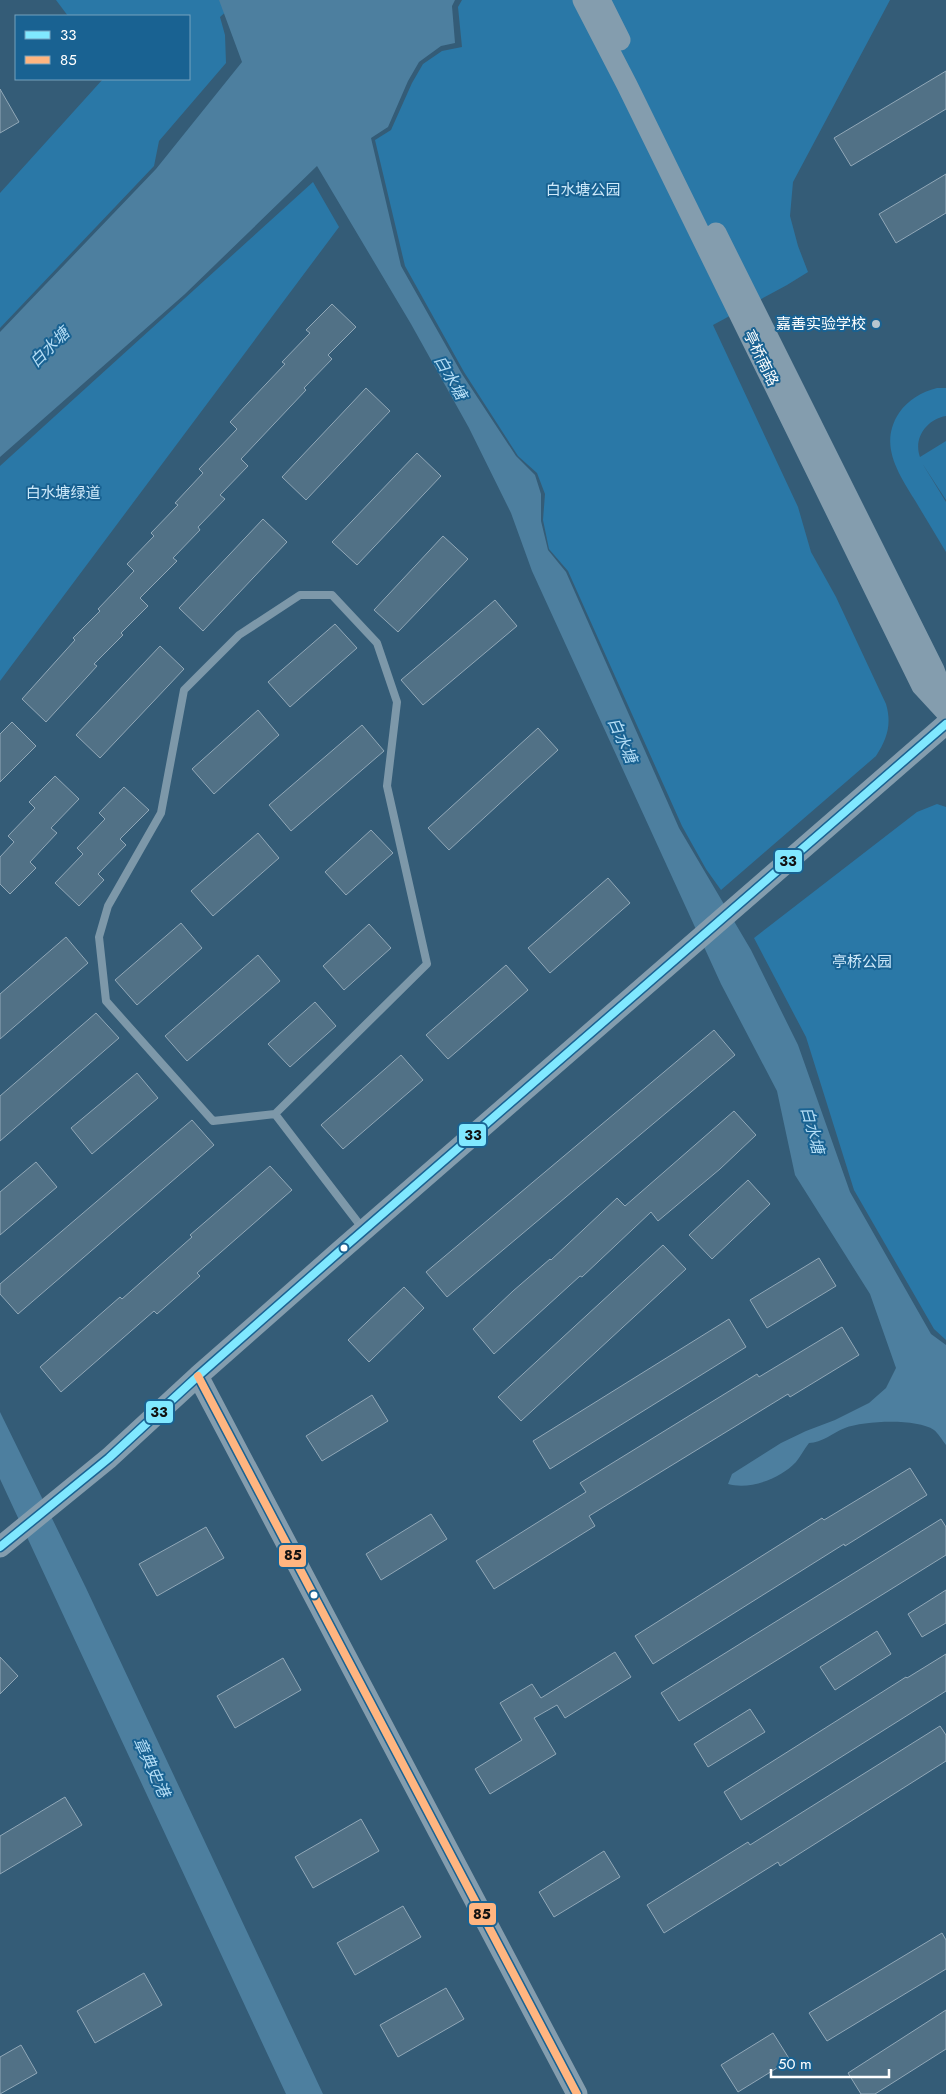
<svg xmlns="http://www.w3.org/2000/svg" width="946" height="2094" font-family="Jost,'Noto Sans SC',sans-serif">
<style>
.green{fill:#2a78a7}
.water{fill:#4d7f9f}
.building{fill:#517186;stroke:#91a8b8}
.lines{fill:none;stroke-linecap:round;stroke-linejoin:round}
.lane{stroke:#7d98a9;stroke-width:8}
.secondary{stroke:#849dae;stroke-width:21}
.bus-1-casing{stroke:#196292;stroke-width:11}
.bus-2-casing{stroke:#196292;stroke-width:11}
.bus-1{stroke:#80e8ff;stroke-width:8}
.bus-2{stroke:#ffb580;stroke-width:8}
.poi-dot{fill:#b8c6cf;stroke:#196292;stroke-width:2}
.bus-dot{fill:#fff;stroke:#196292;stroke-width:2}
.labels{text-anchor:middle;stroke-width:4;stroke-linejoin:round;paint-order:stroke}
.park-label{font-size:15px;fill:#cfeafb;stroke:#196292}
.poi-label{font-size:15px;fill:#fff;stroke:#196292;text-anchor:end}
.street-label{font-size:15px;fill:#fff;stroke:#196292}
.water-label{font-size:16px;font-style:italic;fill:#b5def6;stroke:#196292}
.line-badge{stroke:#196292;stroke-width:2}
.pale-badge-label{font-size:14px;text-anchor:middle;font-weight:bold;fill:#111}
</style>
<rect width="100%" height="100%" fill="#345c77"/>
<path class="green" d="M56,0h183l-19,17 5,18 1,28 -67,78 -5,25 -154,162v-135l103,-114h86v-63h-121z
M462,0h428l-97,182 -3,34 8,30 10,26 -21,13 -74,40 85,182 13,45 25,45 50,107c6,20 1,35 -10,52l-155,134 -15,-21 -24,-43 -114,-255 -19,-22 -6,-29 2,-26 -8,-21 -19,-17 -54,-84 -59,-106 -30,-126 16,-10 21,-47 11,-19 19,-13 20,-4 -4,-40z
M313,182l26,45 -339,454v-215z
M937,388h9v28c-19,3 -33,22 -26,41l26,-16v59l-24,-37 24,39v50c-10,-17 -20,-33 -30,-50 -17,-28 -38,-57 -17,-89 9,-13 22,-21 38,-25z
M937,804l9,3v533l-12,-11 -80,-139 -48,-153 -52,-99 163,-126z"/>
<path class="water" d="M219,0h236l-3,6 3,37 -14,3 -22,16 -11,19 -20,46 -17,11 30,128 61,108 54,82 19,19 6,19v27l7,29 18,22 113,256 72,122 47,95 52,147 81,142 15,11v100c-4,-5 -8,-12 -12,-15 -18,-12 -70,-9 -89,-2 -13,5 -23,15 -36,15 -5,6 -8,13 -13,19 -16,17 -46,28 -68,22l4,-10 49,-31 25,-12 29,-11 34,-17 17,-15 10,-20 -26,-74 -75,-119 -18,-84 -56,-107 -189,-413 -21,-58 -42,-85 -58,-104 -94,-158 -132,128 -185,163v-125l156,-163 86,-107z
M0,1412l86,176 237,506h-37l-286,-615z"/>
<path class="building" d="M946,71v38l-95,57 -17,-28z
M0,89l19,33 -19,11z
M946,174v39l-50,30 -17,-29z
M332,304l24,23 -28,28 4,4 -28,29 2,2 -65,69 7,7 -28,29 5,4 -27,28 2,3 -27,28 4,3 -37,37 8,8 -27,27 2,2 -29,29 3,2 -51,56 -24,-23 53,-59 -2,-2 27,-27 -2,-2 36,-38 -7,-7 27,-28 -3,-3 27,-28 -3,-2 28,-30 -4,-4 38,-40 -7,-7 55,-58 -3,-2 28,-29 -4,-3z
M366,388l24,23 -84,89 -24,-23z
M417,453l24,23 -84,89 -25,-23z
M263,519l24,23 -84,89 -24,-23z
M443,536l25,23 -70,73 -24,-22z
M495,600l22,26 -94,79 -22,-25z
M335,624l22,24 -67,59 -22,-25z
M160,646l24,23 -84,89 -24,-23z
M258,710l21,25 -65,59 -22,-25z
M12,722l24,24 -36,36v-48z
M362,725l22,26 -93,80 -22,-26z
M538,728l20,22 -109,100 -21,-22z
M55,776l24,23 -28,29 6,5 -27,29 6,6 -26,26 -10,-10v-27l14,-15 -6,-6 27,-28 -6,-6z
M124,787l25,23 -29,29 6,6 -28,29 6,6 -25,26 -24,-23 28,-29 -6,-6 28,-29 -6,-6z
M371,830l22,23 -47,42 -21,-23z
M258,833l21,25 -66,58 -22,-25z
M608,878l22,25 -80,70 -22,-25z
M181,923l21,25 -65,57 -22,-25z
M369,924l22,24 -47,42 -21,-24z
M66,937l22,26 -88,76v-45z
M258,955l22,26 -93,80 -22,-25z
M506,965l22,25 -80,69 -22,-24z
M315,1002l21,24 -46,41 -22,-23z
M96,1013l23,25 -119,103v-45z
M714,1030l21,25 -288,242 -21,-25z
M401,1055l22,25 -80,69 -22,-24z
M137,1073l21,25 -66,56 -21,-26z
M734,1111l22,24 -36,34 -62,52 -7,-9 -69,65 -2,-1 -86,78 -21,-25 40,-38 37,-32 1,1 66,-62 8,8z
M192,1120l22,25 -196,169 -18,-20v-10z
M36,1162l21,25 -57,48v-43z
M270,1166l22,24 -95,83 3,3 -43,38 -3,-3 -93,81 -21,-25 80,-70 2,2 70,-62 -2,-2z
M748,1180l22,24 -58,55 -23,-24z
M663,1245l23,24 -165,152 -23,-24z
M819,1258l17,28 -69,42 -17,-28z
M404,1287l20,21 -55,54 -21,-22z
M729,1319l17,28 -196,122 -17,-28z
M842,1327l17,28 -69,42 -2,-3 -199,122 6,10 -101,63 -18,-28 110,-69 -6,-9 177,-109 2,3z
M372,1395l16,26 -66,40 -16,-25z
M910,1468l17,27 -82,51 -1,-2 -191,120 -18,-28 187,-118 2,2z
M431,1514l16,25 -66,41 -15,-26z
M941,1519l5,8v28l-267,166 -18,-28z
M206,1527l18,31 -67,38 -18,-32z
M946,1590v33l-24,14 -14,-23z
M877,1631l14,23 -56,36 -15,-23z
M615,1652l16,25 -66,41 -8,-13 -23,13 22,36 -66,40 -15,-25 47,-29 -22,-37 32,-19 9,14z
M946,1654v37l-205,129 -17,-28 182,-115 1,1z
M0,1657l18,19 -18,18z
M283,1658l18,32 -66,38 -18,-32z
M750,1709l15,23 -57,35 -14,-23z
M940,1726l6,9v26l-166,105 -2,-4 -114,71 -17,-28 101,-63 2,3z
M65,1797l17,28 -82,49v-38z
M361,1819l18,32 -66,37 -18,-31z
M604,1851l16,26 -66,40 -15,-25z
M403,1906l18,31 -66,38 -18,-32z
M942,1933l4,7v29l-119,72 -18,-28z
M144,1973l18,32 -67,38 -18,-32z
M446,1988l18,31 -66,38 -18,-32z
M946,2010v39l-71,45h-14l-13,-21z
M773,2033l17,27 -52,32 -17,-27z
M21,2045l16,28 -37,21v-37z"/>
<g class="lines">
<path class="lane" d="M275,1114l-62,7 -107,-120 -7,-64 9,-31 53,-93 23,-123 55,-55 61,-40h32l45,48 20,59 -10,84 40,178 -152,150 88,115"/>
<path class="secondary" d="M583,0l44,85 295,601 24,26
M600,0l20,40
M716,233l218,437 12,32
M198,1376l379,718
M0,1547l109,-89 89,-82 143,-126 605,-526"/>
<defs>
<path id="bus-1" d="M0,1547l109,-89 89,-82 143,-126 605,-526"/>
<path id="bus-2" d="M198,1376l379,718"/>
</defs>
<use href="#bus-1" class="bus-1-casing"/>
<use href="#bus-2" class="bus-2-casing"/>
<use href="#bus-1" class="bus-1"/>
<use href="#bus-2" class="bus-2"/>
</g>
<circle class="poi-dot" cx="876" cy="324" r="5"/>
<g class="bus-dot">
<circle cx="344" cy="1248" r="4.5"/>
<circle cx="314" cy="1595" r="4.5"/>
</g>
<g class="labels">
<g class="park-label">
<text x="583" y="195">白水塘公园</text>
<text x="63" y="498">白水塘绿道</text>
<text x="862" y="967">亭桥公园</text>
</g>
<g class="poi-label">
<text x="866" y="329">嘉善实验学校</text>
</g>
<g class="street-label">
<text transform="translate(761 358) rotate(64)" y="5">亭桥南路</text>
</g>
<g class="water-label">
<text transform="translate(49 347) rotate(-45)" y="6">白水塘</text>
<text transform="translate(451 377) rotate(60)" y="6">白水塘</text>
<text transform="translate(623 740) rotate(66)" y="6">白水塘</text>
<text transform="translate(813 1130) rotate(75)" y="6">白水塘</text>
<text transform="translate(152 1767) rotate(65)" y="6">章典史港</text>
</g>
</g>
<g class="line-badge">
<rect x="774" y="849" width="29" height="24" rx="5" fill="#80e8ff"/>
<rect x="458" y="1123" width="29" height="24" rx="5" fill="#80e8ff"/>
<rect x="145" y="1400" width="29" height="24" rx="5" fill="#80e8ff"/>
<rect x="278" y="1544" width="29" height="24" rx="5" fill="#ffb580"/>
<rect x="468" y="1902" width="29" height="24" rx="5" fill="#ffb580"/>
</g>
<g class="pale-badge-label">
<text x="788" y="866">33</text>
<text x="473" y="1140">33</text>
<text x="159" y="1417">33</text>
<text x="293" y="1560">85</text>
<text x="482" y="1919">85</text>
</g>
<rect x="15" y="15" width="175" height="65" fill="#196292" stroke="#75a1be"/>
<rect x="25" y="31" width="25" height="8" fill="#80e8ff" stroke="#75a1be"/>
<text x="60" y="40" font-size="15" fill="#ffffff">33</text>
<rect x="25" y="56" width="25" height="8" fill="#ffb580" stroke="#75a1be"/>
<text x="60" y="65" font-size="15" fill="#ffffff">85</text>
<path d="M771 2069v8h118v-8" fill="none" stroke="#ffffff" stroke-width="2.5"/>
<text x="778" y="2069" font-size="15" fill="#ffffff" stroke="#196292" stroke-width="4" paint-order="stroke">50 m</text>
</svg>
